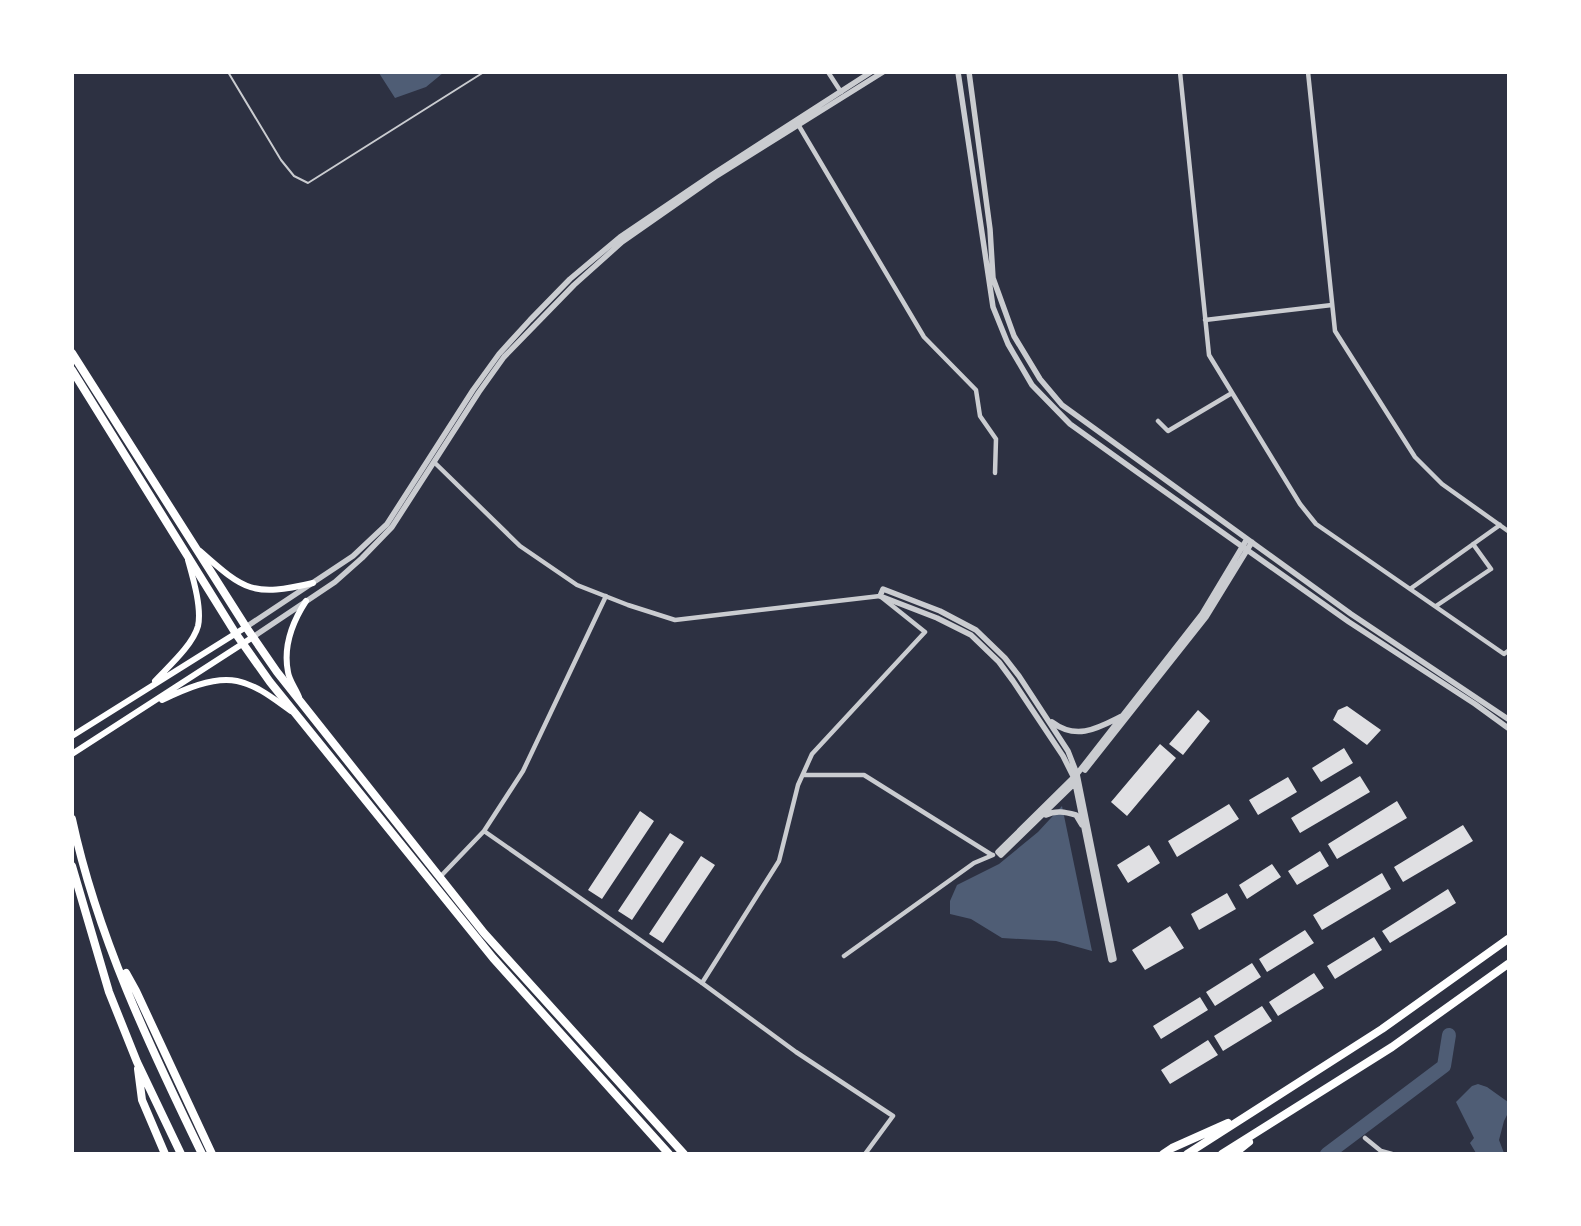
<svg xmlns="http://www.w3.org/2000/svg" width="1581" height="1226" font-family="Raleway,sans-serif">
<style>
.water{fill:#4f5d75}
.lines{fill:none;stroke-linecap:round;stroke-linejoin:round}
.river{stroke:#4f5d75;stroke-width:14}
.building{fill:#e0e0e3}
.service{stroke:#caccd0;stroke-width:2}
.minor{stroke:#caccd0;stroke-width:4.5}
.tertiary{stroke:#caccd0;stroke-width:5.5}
.secondary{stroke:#fff;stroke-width:6}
.trunk{stroke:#fff;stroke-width:8}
</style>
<rect width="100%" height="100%" fill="#2d3142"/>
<path class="water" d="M379,73h64l-17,14 -31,11z
M1062,806l30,145 -36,-10 -54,-3 -31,-19 -21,-5v-13l7,-16 42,-21 39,-32z
M1478,1084l9,3 21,15v11l-4,8 -5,19 5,13h-28l-6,-10 4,-5 -18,-36 16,-16z"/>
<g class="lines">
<path class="river" d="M1327,1154l117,-88 5,-31"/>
</g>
<path class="building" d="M1347,706l34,24 -14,15 -34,-25 5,-10z
M1198,710l12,11 -27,34 -14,-11z
M1160,744l16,14 -49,58 -16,-14z
M1344,748l9,15 -32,19 -9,-14z
M1360,776l10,16 -70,41 -9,-15z
M1288,777l9,15 -39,23 -9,-15z
M1397,801l10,17 -70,41 -9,-15z
M1229,804l10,15 -62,38 -9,-16z
M640,811l14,10 -52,78 -14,-9z
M1463,825l10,16 -70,41 -9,-15z
M670,833l14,9 -52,78 -14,-9z
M1149,845l11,18 -32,20 -11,-18z
M1320,851l9,15 -32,19 -9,-14z
M701,856l14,9 -52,78 -14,-9z
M1272,864l9,13 -34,22 -8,-14z
M1382,873l9,16 -69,41 -9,-15z
M1448,889l8,14 -66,40 -8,-12z
M1227,893l9,16 -37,21 -8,-16z
M1170,926l14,22 -39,22 -13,-20z
M1305,930l9,13 -47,29 -8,-13z
M1374,937l8,13 -47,29 -8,-13z
M1252,963l9,14 -46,29 -9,-14z
M1314,973l10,15 -46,28 -9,-14z
M1200,997l8,13 -47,29 -8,-13z
M1262,1006l10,15 -49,30 -9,-15z
M1208,1040l10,15 -48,29 -9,-14z"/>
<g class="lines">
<path class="service" d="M228,72l53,88 13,16 14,7 176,-111"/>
<path class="minor" d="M828,72l13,20
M1180,72l29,283 91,149 16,20 188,130 4,-3
M1308,72l27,259 80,126 27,27 66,47
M799,126l125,211 52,53 4,26 16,23 -1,34
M1205,320l127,-15
M1158,421l10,10 64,-38
M434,462l86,84 57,39 51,20 47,15 205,-24 45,36 -113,122 -14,31 -19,76 -77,122
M1410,589l90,-64
M1436,606l55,-37 -18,-25
M803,775h61l128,80
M484,831l39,-60 83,-175
M440,877l44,-46 218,152 94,69 97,64 -28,38
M844,956l130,-93 19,-8
M1365,1138l16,13 11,3"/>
<path class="tertiary" d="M958,72l35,235 15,37 24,41 38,39 67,48 212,150 126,82 33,24
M969,72l21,157 3,49 21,58 26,43 22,26 289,209 157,105
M883,589l57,22 36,19 29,28 14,18 49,75 9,23 37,185 -3,1 -37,-182 -11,-22 -50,-75 -14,-19 -28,-27 -34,-17 -57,-22z
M246,627l107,-71 34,-32 86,-134 26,-36 31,-34 40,-41 50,-42 93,-63 158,-102
M253,637l82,-55 27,-24 30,-31 87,-135 25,-35 70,-72 48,-43 93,-65 168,-105
M1052,722c25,19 46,6 70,-6
M1085,770l121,-153 46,-75
M1046,815c10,-5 19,-3 30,0l6,10
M1001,855l-3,-3 79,-78 125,-160 45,-75
M1001,855l76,-74"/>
<path class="secondary" d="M200,551c45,40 53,46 113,32
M155,681c13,-14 38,-36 43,-55 4,-18 -5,-48 -10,-66
M299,697c-3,-8 -10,-17 -11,-25 -5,-25 5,-51 18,-71
M162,700c21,-10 51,-24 75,-19 20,4 37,18 54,30
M72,736l174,-109
M72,754l181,-117"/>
<path class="trunk" d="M72,353l174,274 31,45 207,261 200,221
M72,370l164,264 34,48 223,276 176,196
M72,819c25,117 78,228 130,335
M72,866l37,126 28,70 44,92
M126,973l10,18 76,163
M138,1069l4,31 23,54
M1163,1154l9,-6 56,-25
M1187,1154l195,-125 126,-90
M1222,1154l170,-107 116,-83
M1234,1154l15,-12"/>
</g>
<rect width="1581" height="1226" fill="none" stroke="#ffffff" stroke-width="148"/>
</svg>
